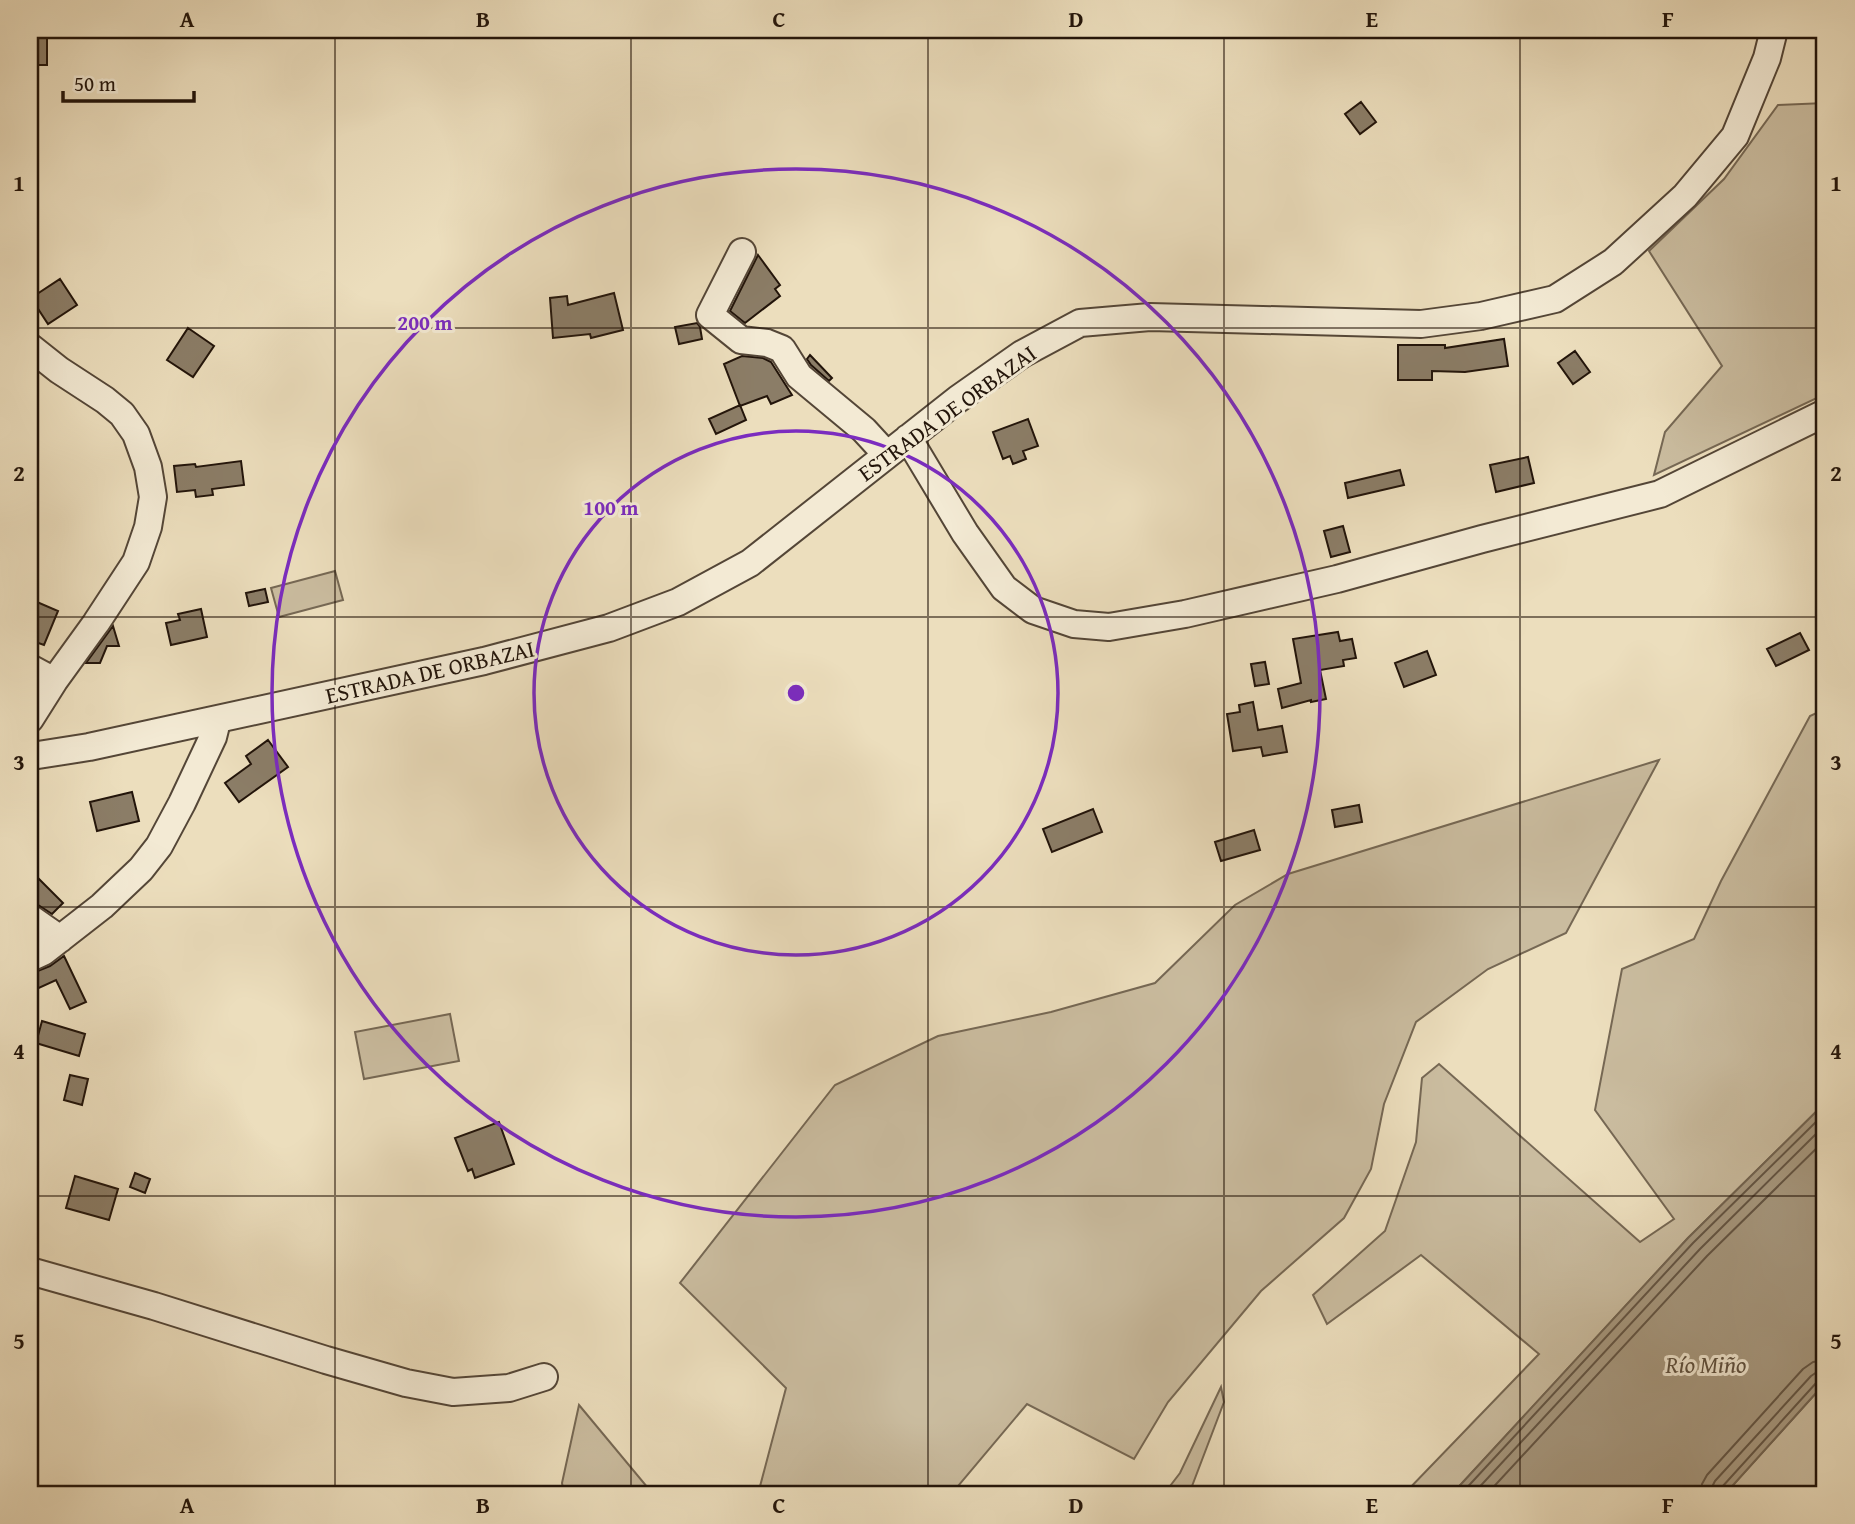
<svg xmlns="http://www.w3.org/2000/svg" width="1855" height="1524" font-family="'Gentium Book Plus',serif">
<style>
.green{fill:#cabc9f;stroke:#766854;stroke-width:2}
.water{fill:#a79980;stroke:#726451;stroke-width:2}
.lines{fill:none;stroke-linecap:round;stroke-linejoin:round}
.shore{stroke:#645645;stroke-width:2}
.building{fill:#8b7d67;stroke:#22140a;stroke-width:2}
.minor-casing{stroke:#544637;stroke-width:30}
.minor{stroke:#f3ead4;stroke-width:26}
.grid{fill:none;stroke:#22140a;stroke-width:2;stroke-opacity:0.55}
.ring{fill:none;stroke:#7b2cbf;stroke-width:3.5}
.labels{text-anchor:middle;stroke-width:6;stroke-linejoin:round;paint-order:stroke}
.street-label{font-size:23px;fill:#22140a;stroke:#f3ead4}
.water-label{font-size:24px;font-style:italic;fill:#5e503f;stroke:#f3ead4}
.centre{fill:#7b2cbf;stroke:#f3ead4;stroke-width:3.5}
.ring-label{font-size:21px;text-anchor:middle;font-weight:bold;fill:#7b2cbf;stroke:#f3ead4;stroke-width:6;stroke-linejoin:round;paint-order:stroke}
.neatline{fill:none;stroke:#22140a;stroke-width:2.5}
.grid-label{font-size:23px;text-anchor:middle;font-weight:bold;fill:#22140a}
</style>
<rect width="100%" height="100%" fill="#ecdebd"/>
<filter id="stains"><feTurbulence type="fractalNoise" baseFrequency=".00286" numOctaves="4"/><feColorMatrix values="0 0 0 0 .2 0 0 0 0 .09 0 0 0 0 .02 0 0 0 .5 -.17"/></filter>
<radialGradient id="worn" r=".72"><stop offset=".6" stop-color="#630" stop-opacity="0"/><stop offset="1" stop-color="#630" stop-opacity=".3"/></radialGradient>
<path class="green" d="M1825,103v287l-8,8 -163,77 11,-43 57,-66 -73,-115 75,-72 54,-74z
M335,571l8,29 -64,17 -8,-29z
M1825,709v394l-137,135 -236,256h-48l135,-140 -118,-99 -94,69 -14,-29 72,-64 31,-89 6,-64 17,-14 201,178 34,-23 -79,-109 27,-141 72,-30 27,-58 89,-165z
M1659,760l-93,173 -78,36 -72,53 -32,82 -13,65 -27,49 -83,73 -93,111 -34,57 -107,-55 -69,82 10,8h-210l28,-106 -106,-105 155,-198 103,-49 113,-24 104,-29 80,-78 53,-31z
M450,1014l9,47 -95,18 -9,-47z
M1825,1383v111h-100z
M1221,1387l3,15 -35,92h-25l16,-21z
M579,1405l74,89h-89l-2,-11z"/>
<path class="water" d="M1825,1103v280l-100,111h-273l236,-256z"/>
<g class="lines">
<path class="shore" d="M1461,1494l232,-251 132,-130
M1473,1494l227,-245 125,-124
M1487,1494l220,-238 118,-116
M1701,1494l1,-10 5,-9 96,-106 10,-7 12,-2
M1711,1494l1,-7 3,-6 96,-105 6,-4 8,-1
M1720,1494l2,-7 95,-105 8,-3"/>
</g>
<path class="building" d="M33,30h14v35h-13z
M1361,102l15,20 -16,12 -15,-20z
M758,255l22,30 -5,4 5,7 -35,27 -15,-12z
M60,279l17,26 -29,19 -17,-26z
M614,293l9,37 -32,8 -1,-4 -37,4 -3,-40 17,-2 1,9z
M697,323l3,4 2,12 -23,5 -4,-17z
M188,328l26,18 -21,31 -26,-17z
M1504,339l4,27 -43,6 -33,-1v9h-34v-35h47v3z
M1575,351l15,21 -17,12 -15,-21z
M810,355l22,23 -3,3 -18,-16 -4,-6z
M742,356l21,2 8,4 21,33 -21,9 -4,-8 -27,10 -16,-42z
M740,405l6,15 -30,14 -7,-15z
M1028,419l10,27 -15,5 3,8 -13,5 -3,-8 -7,3 -10,-27z
M1528,457l6,26 -38,9 -6,-27z
M241,461l3,24 -32,4 1,6 -17,2 -1,-7 -18,2 -3,-26 21,-2 1,3z
M1400,470l4,15 -56,13 -3,-15z
M1343,526l7,26 -19,5 -7,-26z
M265,589l3,13 -19,4 -3,-13z
M30,599l28,12 -14,34 -14,-5z
M201,609l6,28 -36,8 -5,-22 14,-3 -2,-6z
M113,626l6,20h-12l-7,17h-14z
M1338,632l2,9 12,-2 4,19 -13,2 1,6 -24,4 6,29 -15,3v-2l-29,8 -4,-19 23,-6 -8,-44z
M1800,633l9,17 -33,16 -9,-17z
M1427,651l9,24 -32,12 -9,-24z
M1265,662l4,22 -14,2 -4,-22z
M1253,702l5,28 24,-4 5,26 -24,4 -2,-9 -28,4 -6,-37 13,-2 -1,-7z
M268,740l20,27 -49,35 -14,-19 26,-19 -5,-8z
M132,792l7,29 -42,10 -7,-29z
M1359,805l3,17 -27,5 -3,-17z
M1093,809l9,23 -50,20 -9,-23z
M1254,830l6,20 -39,11 -6,-19z
M30,870l33,33 -11,11 -14,-9 -8,-2z
M64,956l22,46 -16,7 -14,-29 -26,12v-18l20,-8z
M42,1021l43,13 -6,22 -43,-13z
M70,1075l18,4 -6,26 -18,-5z
M499,1122l15,42 -39,14 -3,-9 -4,2 -13,-33z
M135,1173l15,6 -5,14 -15,-6z
M75,1176l43,13 -9,31 -43,-12z"/>
<g class="lines">
<defs>
<path id="minor" d="M742,252l-32,63 31,25 26,3 15,6 17,27 65,54 23,25
M30,347l29,23 46,30 17,14 14,20 12,33 5,30 -5,30 -12,35 -40,61 -42,58 -24,38
M908,438l57,95 39,55 29,22 41,14 35,3 76,-13 152,-35 145,-40 178,-45 165,-81
M30,668l24,13
M30,755h8l51,-8 395,-86 125,-33 69,-26 72,-39 208,-164 64,-45 58,-31 70,-6 271,7 60,-8 74,-17 58,-37 72,-66 50,-60 32,-78 7,-28
M30,918l30,21
M30,958l13,-6 59,-46 39,-37 18,-23 23,-43 31,-66 4,-16
M30,1271l124,35 172,54 80,23 47,9 56,-4 35,-11"/>
</defs>
<use href="#minor" class="minor-casing"/>
<use href="#minor" class="minor"/>
</g>
<path class="grid" d="M335,30v1464M631,30v1464M928,30v1464M1224,30v1464M1520,30v1464M30,328h1795M30,617h1795M30,907h1795M30,1196h1795"/>
<g class="ring">
<circle cx="796" cy="693" r="262"/>
<circle cx="796" cy="693" r="524"/>
</g>
<g class="labels">
<g class="street-label">
<text transform="translate(947 413) rotate(-36)" y="8">ESTRADA DE ORBAZAI</text>
<text transform="translate(430 672) rotate(-13)" y="8">ESTRADA DE ORBAZAI</text>
</g>
<g class="water-label">
<text x="1706" y="1373">Río Miño</text>
</g>
</g>
<circle cx="796" cy="693" r="10" class="centre"/>
<g class="ring-label">
<text x="425" y="330">200 m</text>
<text x="611" y="515">100 m</text>
</g>
<rect width="1855" height="1524" fill="none" stroke="#ecdebd" stroke-width="77"/>
<path d="M63 91v10h131v-10" fill="none" stroke="#22140a" stroke-width="3.5"/>
<text x="74" y="91" font-size="21" fill="#22140a" stroke="#f3ead4" stroke-width="5" paint-order="stroke">50 m</text>
<rect x="38" y="38" width="1778" height="1448" class="neatline"/>
<g class="grid-label">
<text x="187" y="27">A</text>
<text x="483" y="27">B</text>
<text x="779" y="27">C</text>
<text x="1076" y="27">D</text>
<text x="1372" y="27">E</text>
<text x="1668" y="27">F</text>
<text x="19" y="191">1</text>
<text x="1836" y="191">1</text>
<text x="19" y="481">2</text>
<text x="1836" y="481">2</text>
<text x="19" y="770">3</text>
<text x="1836" y="770">3</text>
<text x="19" y="1059">4</text>
<text x="1836" y="1059">4</text>
<text x="19" y="1349">5</text>
<text x="1836" y="1349">5</text>
<text x="187" y="1513">A</text>
<text x="483" y="1513">B</text>
<text x="779" y="1513">C</text>
<text x="1076" y="1513">D</text>
<text x="1372" y="1513">E</text>
<text x="1668" y="1513">F</text>
</g>
<rect width="100%" height="100%" filter="url(#stains)"/>
<rect width="100%" height="100%" fill="url(#worn)"/>
</svg>
